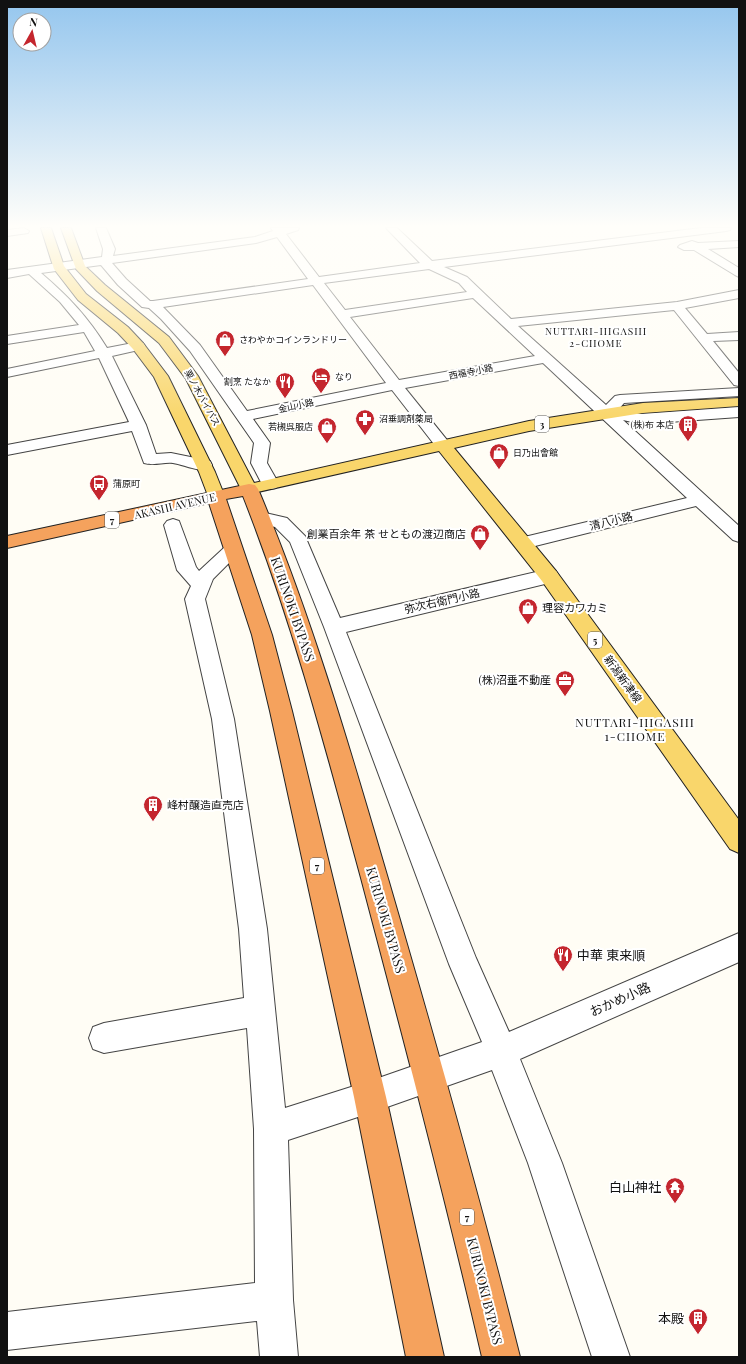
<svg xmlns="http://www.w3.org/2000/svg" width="746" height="1364" font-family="'Playfair Display','Noto Sans JP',serif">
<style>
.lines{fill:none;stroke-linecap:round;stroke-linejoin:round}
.minor-casing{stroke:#444;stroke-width:2}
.major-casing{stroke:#222;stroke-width:2}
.highway-casing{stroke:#222;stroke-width:2}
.minor{fill:#fff;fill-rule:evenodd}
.major{fill:#f9d66b;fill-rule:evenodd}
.highway{fill:#f5a25d;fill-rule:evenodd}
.labels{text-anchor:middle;stroke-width:4;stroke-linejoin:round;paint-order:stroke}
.far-poi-label{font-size:9px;fill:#111;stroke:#fff;text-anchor:start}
.far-street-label{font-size:9px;fill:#111;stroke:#fff}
.far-neighbourhood-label{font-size:10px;letter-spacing:1px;fill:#111;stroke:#fff}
.shield{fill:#fff;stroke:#585858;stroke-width:1}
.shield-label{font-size:10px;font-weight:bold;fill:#111}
.street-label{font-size:11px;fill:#111;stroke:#fff}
.poi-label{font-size:11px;fill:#111;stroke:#fff;text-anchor:end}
.neighbourhood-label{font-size:12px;letter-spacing:1px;fill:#111;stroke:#fff}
.near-street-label{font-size:13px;fill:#111;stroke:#fff}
.near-poi-label{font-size:13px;fill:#111;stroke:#fff;text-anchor:end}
</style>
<rect width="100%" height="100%" fill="#fffdf5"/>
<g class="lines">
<defs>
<path id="minor" d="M24,228l5,3 -1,2 -21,3v-6z
M96,228h10l9,21 -2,7 142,-19 18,-6 -2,-3h28l-1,2 -12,4 33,43 101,-14 -34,-35h11l35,33 269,-33h30l-1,2 -4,1 -282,36 23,10 44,42 166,-17 62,-12v8l-54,10 22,26 32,-2v8l-26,1 26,32v13l-5,-1 -60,-75 -156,16 88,79 9,-9 5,-1 119,-7v8l-115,7 -6,7 23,4 98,-7v10l-98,7 -18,-4 116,106v16l-6,-2 -37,-34 -173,43 -7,-2 -2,-4 2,-4 171,-41 -144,-135 -138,25 46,57 -2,3 -6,2 -6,-2 -45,-58 -139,29 17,24 -3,20 12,21 -3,4 -6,1 -6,-1 -13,-25 3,-20 -64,-92 -29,-32 -12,-11 -7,-1 -24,-22 -17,-20 -60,8c28,24 47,44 66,75l31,-6 5,1 2,3 -2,3 -31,7 34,69 10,29 15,-1 39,8 2,4 -2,4c-12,3 -25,-4 -37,-6 -10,-1 -19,3 -29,0l-12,-32 -125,24v-10l122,-23 -30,-64 -92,19v-8l88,-18 -11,-19 -77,12v-8l72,-11 -19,-23 -31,-28 -22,4v-8l95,-13 1,-8zM277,237l31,42 -155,22h-3l-24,-22 -14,-16 144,-20zM429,269l30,14 8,9 -122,18 -21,-27zM313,285l73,98 -139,28 -47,-66 -37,-38zM473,298l62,58 -136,24 -49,-63z
M692,241l6,2 41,-2v6l-31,2 31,19v9l-4,-2 -41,-25h-10l-6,-3 2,-2z
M261,512l26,6 18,18 35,82 209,-49 7,2 3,5 -3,5 -7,2 -203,49 130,326 33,74 230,-99v29l-219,97 42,104 68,194h-38l-64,-194 -36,-93 -122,43 -82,27 5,160 5,57h-38l-3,-36 -250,29v-38l248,-29 -1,-154 -7,-101 -143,25 -11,-4 -4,-11 4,-11 11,-4 140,-25 -5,-69 -27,-210 -27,-120 6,-13 -14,-16 -13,-45 3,-4 6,-2 6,2 17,46 3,4 27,-25 7,-2 7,2 2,4 -29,29 -8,20 29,120 33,210 18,179 85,-27 112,-39 -33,-78 -125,-337 -34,-85 -15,-15 -20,-5 -3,-4 3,-4z"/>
<path id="major" d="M41,228h10l13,38 22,28 42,33 15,16 25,33 47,96 10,25 -3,4 -6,1 -6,-1 -11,-29 -45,-95 -21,-28 -15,-16 -40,-33 -24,-31z
M61,228h10l14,38 20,19 64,52 29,39 56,107 275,-62 114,-18 96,-5v8l-96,7 -114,18 -75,17 102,123 183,249v33l-9,-4 -188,-268 -103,-130 -190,43 -6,-1 -57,-114 -27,-36 -62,-52 -21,-22z"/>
<path id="highway" d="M249,484l6,1 3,4c54,128 92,260 131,393 46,158 91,316 131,475h-38c-37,-161 -79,-320 -121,-479 -35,-129 -69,-258 -118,-382l-17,3 46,136 20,76 94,386 58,260h-38l-52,-260 -84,-386 -18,-76 -43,-132 -202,45v-12z"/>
</defs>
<use href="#minor" class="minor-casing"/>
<use href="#major" class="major-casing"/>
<use href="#highway" class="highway-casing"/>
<use href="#minor" class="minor"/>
<use href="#major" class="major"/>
<use href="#highway" class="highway"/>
</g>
<linearGradient id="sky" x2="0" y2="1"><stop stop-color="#95c6ee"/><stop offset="0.54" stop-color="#fffefa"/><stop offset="1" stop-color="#fffefa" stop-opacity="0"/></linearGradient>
<rect width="746" height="419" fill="url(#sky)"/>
<defs>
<symbol id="shop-pin" viewBox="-11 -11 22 30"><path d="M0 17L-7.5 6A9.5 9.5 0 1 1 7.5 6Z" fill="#c4262e" stroke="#fff"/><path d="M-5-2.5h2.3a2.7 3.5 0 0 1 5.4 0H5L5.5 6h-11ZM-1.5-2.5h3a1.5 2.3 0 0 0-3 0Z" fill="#fff"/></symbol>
<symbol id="hotel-pin" viewBox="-11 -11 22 30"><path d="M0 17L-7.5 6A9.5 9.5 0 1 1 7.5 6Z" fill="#c4262e" stroke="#fff"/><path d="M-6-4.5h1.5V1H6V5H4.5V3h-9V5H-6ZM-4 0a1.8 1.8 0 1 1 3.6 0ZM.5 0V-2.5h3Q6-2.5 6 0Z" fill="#fff"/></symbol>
<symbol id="restaurant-pin" viewBox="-11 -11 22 30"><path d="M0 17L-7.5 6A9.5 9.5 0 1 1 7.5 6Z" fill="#c4262e" stroke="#fff"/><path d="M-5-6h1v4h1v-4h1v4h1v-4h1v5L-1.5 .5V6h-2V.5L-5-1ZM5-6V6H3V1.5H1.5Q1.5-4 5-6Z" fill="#fff"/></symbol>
<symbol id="pharmacy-pin" viewBox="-11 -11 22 30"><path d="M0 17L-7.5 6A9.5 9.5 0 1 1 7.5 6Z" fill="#c4262e" stroke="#fff"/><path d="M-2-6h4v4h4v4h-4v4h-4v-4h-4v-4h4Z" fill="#fff"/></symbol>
<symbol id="building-pin" viewBox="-11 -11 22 30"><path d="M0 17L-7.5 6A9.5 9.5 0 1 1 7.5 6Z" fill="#c4262e" stroke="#fff"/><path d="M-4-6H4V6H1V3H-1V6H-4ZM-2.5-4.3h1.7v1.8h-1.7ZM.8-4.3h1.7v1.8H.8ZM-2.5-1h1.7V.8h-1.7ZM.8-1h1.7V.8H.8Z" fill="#fff"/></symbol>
<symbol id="bus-pin" viewBox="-11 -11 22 30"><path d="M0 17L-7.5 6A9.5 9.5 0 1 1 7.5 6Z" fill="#c4262e" stroke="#fff"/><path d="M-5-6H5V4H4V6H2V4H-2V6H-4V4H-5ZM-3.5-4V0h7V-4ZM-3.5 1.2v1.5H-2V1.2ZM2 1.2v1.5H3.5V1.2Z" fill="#fff"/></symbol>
<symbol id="office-pin" viewBox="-11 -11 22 30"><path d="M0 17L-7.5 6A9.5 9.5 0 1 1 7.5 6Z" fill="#c4262e" stroke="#fff"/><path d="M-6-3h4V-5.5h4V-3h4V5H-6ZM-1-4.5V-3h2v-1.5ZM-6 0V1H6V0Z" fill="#fff"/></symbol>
<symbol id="temple-pin" viewBox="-11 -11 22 30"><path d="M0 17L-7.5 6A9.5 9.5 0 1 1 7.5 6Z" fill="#c4262e" stroke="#fff"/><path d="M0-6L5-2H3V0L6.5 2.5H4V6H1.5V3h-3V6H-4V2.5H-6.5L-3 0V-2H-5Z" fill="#fff"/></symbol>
</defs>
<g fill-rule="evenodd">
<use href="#shop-pin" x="214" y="329" width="22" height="30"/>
<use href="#hotel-pin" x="310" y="366" width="22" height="30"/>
<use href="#restaurant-pin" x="274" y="371" width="22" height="30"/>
<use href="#pharmacy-pin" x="354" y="408" width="22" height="30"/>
<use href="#building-pin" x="677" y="414" width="22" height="30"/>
<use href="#shop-pin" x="316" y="416" width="22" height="30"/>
<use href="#shop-pin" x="488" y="442" width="22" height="30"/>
<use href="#bus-pin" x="88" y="473" width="22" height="30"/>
<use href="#shop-pin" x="469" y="523" width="22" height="30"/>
<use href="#shop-pin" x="517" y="597" width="22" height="30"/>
<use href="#office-pin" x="554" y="669" width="22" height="30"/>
<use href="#building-pin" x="142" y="794" width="22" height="30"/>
<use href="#restaurant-pin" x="552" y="944" width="22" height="30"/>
<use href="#temple-pin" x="664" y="1176" width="22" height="30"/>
<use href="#building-pin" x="687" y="1307" width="22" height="30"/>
</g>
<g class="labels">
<g class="far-poi-label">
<text x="239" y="343">さわやかコインランドリー</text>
<text x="335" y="380">なり</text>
<text x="271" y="385" text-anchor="end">割烹 たなか</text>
<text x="379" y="422">沼垂調剤薬局</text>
<text x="674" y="428" text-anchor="end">(株)布 本店</text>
<text x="313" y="430" text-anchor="end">若槻呉服店</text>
<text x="513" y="456">日乃出會館</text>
<text x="113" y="487">蒲原町</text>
</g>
<g class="far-street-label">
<text transform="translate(471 372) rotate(-11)" y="3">西福寺小路</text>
<text transform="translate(202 398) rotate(61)" y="3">栗ノ木バイパス</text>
<text transform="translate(296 406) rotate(-12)" y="3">金山小路</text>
</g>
<g class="far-neighbourhood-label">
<text x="596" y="335">NUTTARI-HIGASHI<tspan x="596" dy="12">2-CHOME</tspan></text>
</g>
<g class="shield">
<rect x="535" y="416" width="14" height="16" rx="3"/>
<rect x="105" y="512" width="14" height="16" rx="3"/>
<rect x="588" y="632" width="14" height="16" rx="3"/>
<rect x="310" y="858" width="14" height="16" rx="3"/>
<rect x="460" y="1209" width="14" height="16" rx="3"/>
</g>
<g class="shield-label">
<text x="542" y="428">3</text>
<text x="112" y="524">7</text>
<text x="595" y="644">5</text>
<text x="317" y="870">7</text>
<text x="467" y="1221">7</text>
</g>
<g class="street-label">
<text transform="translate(175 506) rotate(-13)" y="4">AKASHI AVENUE</text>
<text transform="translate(611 521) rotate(-14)" y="4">清八小路</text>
<text transform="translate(442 601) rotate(-13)" y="4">弥次右衛門小路</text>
<text transform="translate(623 679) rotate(54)" y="4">新潟新津線</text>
</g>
<g class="poi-label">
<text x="466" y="538">創業百余年 茶 せともの渡辺商店</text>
<text x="542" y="612" text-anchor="start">理容カワカミ</text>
<text x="551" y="684">(株)沼垂不動産</text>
<text x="167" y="809" text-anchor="start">峰村醸造直売店</text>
</g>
<g class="neighbourhood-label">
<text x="635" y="727">NUTTARI-HIGASHI<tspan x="635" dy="14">1-CHOME</tspan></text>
</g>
<g class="near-street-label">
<text transform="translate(293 609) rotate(71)" y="5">KURINOKI BYPASS</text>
<text transform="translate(386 920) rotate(74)" y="5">KURINOKI BYPASS</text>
<text transform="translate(620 999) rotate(-24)" y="5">おかめ小路</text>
<text transform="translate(485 1291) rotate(76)" y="5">KURINOKI BYPASS</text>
</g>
<g class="near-poi-label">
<text x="577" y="960" text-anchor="start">中華 東来順</text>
<text x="661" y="1192">白山神社</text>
<text x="684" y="1323">本殿</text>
</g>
</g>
<rect width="746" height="1364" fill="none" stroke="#111111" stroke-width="16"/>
<g transform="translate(32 32) rotate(8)"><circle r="19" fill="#ffffff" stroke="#a0a0a0"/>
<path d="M0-3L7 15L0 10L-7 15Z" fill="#c4262e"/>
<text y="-6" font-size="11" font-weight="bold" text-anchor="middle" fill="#111111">N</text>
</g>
</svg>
